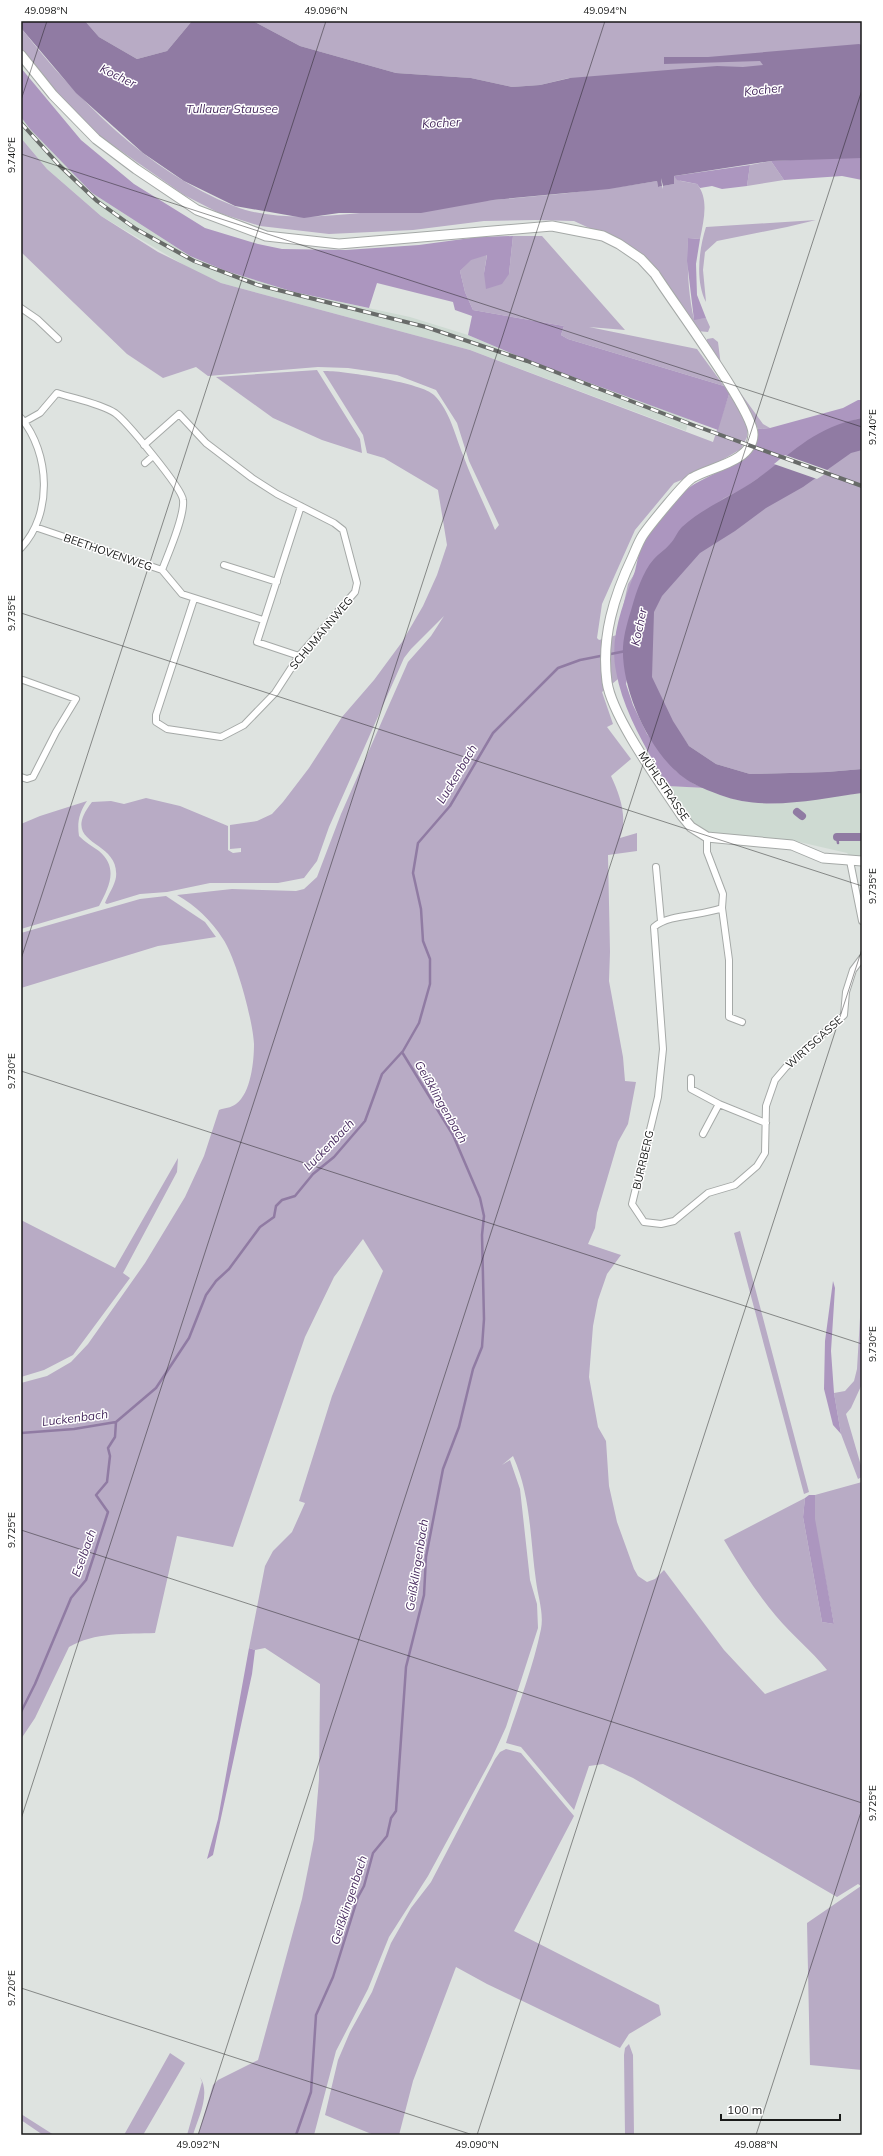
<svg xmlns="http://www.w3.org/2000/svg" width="883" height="2156" font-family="Mulish,sans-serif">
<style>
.built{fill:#cedad2}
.green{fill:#b8abc5}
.forest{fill:#ac96bf}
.water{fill:#907ba3}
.pier{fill:#dee3e0}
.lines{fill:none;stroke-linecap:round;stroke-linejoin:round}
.stream{stroke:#907ba3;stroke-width:2.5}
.canal{stroke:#907ba3;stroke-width:8}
.street-casing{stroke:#a5a9a7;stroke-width:8}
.secondary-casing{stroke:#a5a9a7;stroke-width:11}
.street{stroke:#fff;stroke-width:6}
.secondary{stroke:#fff;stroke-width:9}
.rail-casing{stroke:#686b69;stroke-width:4}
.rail{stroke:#fff;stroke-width:2.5;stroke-dasharray:8;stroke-linecap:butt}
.ticks{fill:none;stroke:#181918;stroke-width:1;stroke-opacity:0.45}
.labels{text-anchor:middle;stroke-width:3;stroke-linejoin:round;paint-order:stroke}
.street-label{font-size:11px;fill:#181918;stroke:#fff}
.water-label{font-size:12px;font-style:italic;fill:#492c60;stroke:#fff}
.neatline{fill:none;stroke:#181918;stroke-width:1.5}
.ticks-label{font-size:10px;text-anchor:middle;fill:#181918}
</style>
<rect width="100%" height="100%" fill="#dee3e0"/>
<path class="built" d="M21,117l71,76 98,63 36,15 68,21 116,25 58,18 59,25 162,59 -3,12 -216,-81 -249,-67 -32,-15 -88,-52 -54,-47 -26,-31z
M667,786l39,2 14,7 21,6 30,3 91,-11v65l-12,-1 -3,-4 -52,-12 -87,-9 -18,-8z"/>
<path class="green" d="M85,21h107l-25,30 -30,8 -38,-22z
M253,21h609v136l-293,-79 -29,7 -28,2 -41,-9 -75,-5 -96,-27z
M21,28c56,71 127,144 213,178 53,21 133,5 190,0 78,-7 156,-12 233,-25l1,6 4,-1 1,3v-3l11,-2v-8l7,5 16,3c12,15 7,35 3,55l-12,-1c-1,28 0,55 6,81l12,-1 4,9 -2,5 -11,-1 -32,-49 -65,-49 -26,-12 -39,-1 -51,1 -71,9 -84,4 -69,-8 -41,-13 -35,-18 -93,-65 -26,-27 -44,-54z
M21,138l26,31 54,47 57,36 63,31 249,67 243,92 17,-51 15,24 3,15 -1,7 -6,12 -38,22 -29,12 -39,47 -33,74 -5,34 2,2 18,-5 11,-51 37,-58 197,-121v364l-35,3 -77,2 -34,-10 -27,-18 -56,-79 -31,25 11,32 -6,3 24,32 -20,17c9,19 17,42 9,62l17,-5v18l-29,4 2,97 -1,29 14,76 2,24 11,1 -8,42 -10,18 -21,71 -2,15 -7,16 33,11 -14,19 -9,26 -5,26 -4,51 9,50 8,14 3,45 8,36 17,47 4,7 9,6 8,-3 9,-9 60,80 41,44 62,-24c-16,-20 -35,-35 -51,-54 -20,-24 -36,-49 -52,-76l81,-42 -2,19 19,105 12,2 -20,-105 1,-24 47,-13v588l-52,-5 -3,-142 54,-37 -3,-2 -21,13 -204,-119 -30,-14 -14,2 -15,44 -53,-63 -15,-4c12,-37 27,-75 35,-114 3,-16 -3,-32 -5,-48 -6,-42 -5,-86 -23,-125l-11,9 8,-5 10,29 10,91 7,24 1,24 -32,99 -15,33 -63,116 -39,61 -21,52 -32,62 -22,84h-116l15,-50 5,-5 40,-20 44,-161 12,-60 5,-60 1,-95 -55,-36 -10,2 -6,-2 16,-82 8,-15 19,-19 13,-29 -6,-2 33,-105 51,-125 -20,-32 -29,38 -29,60 -72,210 -56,-11 -22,97c-28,1 -61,-1 -86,14l-34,71 -14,21v-356l26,-7 24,-14 17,-18 57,-81 40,-66 19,-41 15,-46c5,-2 12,-2 17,-6 15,-11 18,-43 18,-60 -1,-23 -18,-86 -31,-105 -12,-19 -27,-33 -46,-44l55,-6 64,2 8,-2 13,-12 24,-63 67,-152 23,-26 13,-20 -33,33 -7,9 -75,169 -12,34 -13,17 -26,5h-68l-43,9 -27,2 -33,10 -2,-1c3,-8 10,-18 11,-26 4,-39 -59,-30 -24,-75l19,-1 13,3 22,-6 34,8 48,20v24l5,3 8,-1v-4l-11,1v-24l27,-4 15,-7 11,-12 26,-34 33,-51 32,-37 28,-38 21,-36 14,-31 10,-30 -9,-55 -54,-32 -17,-5 -4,-18 -40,-64c18,-1 100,12 111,24 16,16 21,40 29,60 9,25 22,50 32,75l4,-5 -30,-64 -12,-38 -21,-33 -39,-15 -49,-7 -30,-1 -110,9 -12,-9 -33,11 -36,-24 -106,-102z
M771,161l13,19 -37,6 3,-21z
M816,220l-29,7 -70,14 -12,11 -2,18 3,32c-11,-21 -7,-53 0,-75z
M513,236h29l83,94 -36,-3 108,22 27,37 -156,-47 -7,-4 3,-9 -91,-16 -8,-18 -5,-21 11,-12 16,-5 -3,19 25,1z
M713,338l5,4 3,24 42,58 7,4 -12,1 -9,-18 -42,-65v-7z
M317,370l43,69 2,14 -40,-13 -49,-22 -57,-41z
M87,801c-8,12 -10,21 -8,35 6,6 13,10 20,15 20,17 10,36 0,55l-78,23v-105l19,-8z
M166,896l39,26 11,15 -58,9 -137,42v-55l119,-34z
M178,1158l-1,14 -54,101 7,5 -57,77 -29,15 -23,7v-157l94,48z
M740,1231l69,261 -5,2 -70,-261z
M861,1301l1,83 -11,24 -5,6 16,55v8l-4,2 -17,-45 -7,-41 11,-2 9,-10 3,-12z
M506,1749l15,4 53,63 -60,115 145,74 2,10 -32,19 -9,14 -133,-64 -31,-17 -43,114 -14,54h-25l-49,-20 13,-55 12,-28 22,-40 19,-49 20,-35 20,-26 64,-123 5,-7z
M629,2044l4,11 1,80h-9l-1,-80 1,-7z
M170,2053l15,10 -42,72h-19z
M200,2077c11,17 -2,41 -7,58h-6l15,-53z
M21,2114l33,21h-11l-22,-15z"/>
<path class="forest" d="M21,68l60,72 53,44 71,44 53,16 24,5 64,1 73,-5 59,-8 35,-1 -4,38 -7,10 -16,5 -2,-16 3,-18 -16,5 -11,11 5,21 8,18 91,16 -3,9 7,4 156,47 6,5 -12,39 -191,-70 -59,-25 4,-19 -17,-6 -2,-8 -76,-19 -8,25 -75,-16 -68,-21 -36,-15 -98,-63 -62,-64 -9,-12z
M830,158h32v22l-20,-4 -58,4 -13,-19z
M750,165l-3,21 -25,3 -10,-3 -12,2 -3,-4 -20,-4 -3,-4z
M688,238l12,1 -4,25 1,31 9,23 -12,2 -7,-59z
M858,400h4v18l-6,1 -82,48 -30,21 -20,10 -42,30 -11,16 -19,17 -26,123 7,21 14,29 29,37 18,13 12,4 -39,-2c-20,-37 -44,-74 -51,-115 -7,-35 8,-68 19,-100 2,-8 3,-16 6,-23 7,-18 34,-51 49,-61 24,-16 66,-25 68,-58l12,-1 73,-20z
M833,1281l2,7 -4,63 3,42 7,41 -8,-9 -9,-36 1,-48z
M809,1495h6v24l19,105 -12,-2 -19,-105 2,-19z
M249,1648l6,2 -3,24 -39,181 -6,4 11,-40z"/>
<path class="water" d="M21,21h64l14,16 38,22 30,-8 25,-30h61l47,25 96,27 75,5 41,9 28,-2 30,-7 147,-12 26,1 20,-2 -3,-4 -96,3v-7h44l151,-13 3,1v113l-91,3 -97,15v8l-11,2 -2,-8 1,8 -4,1 -1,-6 -48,8 -116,11 -72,13h-82l-35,5 -69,-12 -51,-25 -41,-28 -67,-60 -55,-65z
M862,418v32l-11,3 -48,34 -37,21 -31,23 -35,22 -38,43 -8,16 -2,65 21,44 16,25 27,18 34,10 77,-2 35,-3v24c-46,6 -97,19 -142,2 -8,-3 -18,-7 -26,-11 -41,-21 -73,-92 -71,-137 1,-14 5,-27 9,-40 4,-15 11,-35 21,-47 5,-6 12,-10 17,-16 5,-5 7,-12 12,-17 22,-20 51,-31 75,-48 38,-28 56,-51 105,-61z"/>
<path class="pier" d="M785,455l45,16 -13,8 -43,-15z"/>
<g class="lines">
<path class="stream" d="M837,837l1,6
M21,1433l53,-4 42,-7 40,-34 33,-50 17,-43 10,-14 13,-12 31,-42 14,-10 2,-11 6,-6 13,-4 18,-22 21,-17 31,-36 17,-47 21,-23 16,-28 11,-39v-25l-7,-18 -2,-32 -8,-36 5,-30 32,-37 43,-73 65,-65 22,-8 46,-9
M21,1712l14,-28 36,-86 15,-18 22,-68 -12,-17 11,-13 3,-26 -2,-8 7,-11 1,-15
M296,2135l15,-43 5,-77 17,-38 25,-80 6,-11 9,-33 14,-17 4,-18 5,-7 10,-144 18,-72 2,-38 17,-88 16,-42 14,-58 9,-22 2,-28 -2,-84 2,-19 -4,-18 -27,-63 -51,-83"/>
<path class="canal" d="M797,812l5,4
M837,837h25"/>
<defs>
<path id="street" d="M21,308l16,11 21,20
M21,418c29,35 32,96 0,130
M24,422l16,-9 17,-20c18,6 42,10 58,20 11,8 67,75 68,87 2,16 -15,54 -21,70
M144,445l35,-31 27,29 46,35 25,16 57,29 9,7 14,53 -2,9 -56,64 -24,37 -31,32 -23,12 -54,-8 -11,-7v-7l38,-116
M145,463l8,-7
M35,527l127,43 20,24 81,26
M224,565l53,17
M299,656l-42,-14 44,-136
M21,777l6,2 6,-2 23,-45 20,-33 -53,-19
M707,837v15l16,42 -1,14c-20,8 -53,6 -68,19l9,122 -5,48 -26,107 12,18 17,2 13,-3 34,-28 27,-8 22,-19 8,-13 1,-47 9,-26 11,-13 58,-52 2,-23 7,-22 9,-12
M850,861l12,60
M656,867l5,54
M722,908l7,52v57l13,5
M691,1078v11l28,15
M703,1134l16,-30 47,19"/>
<path id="secondary" d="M21,55l32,40 43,44 40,30 61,41 69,26 73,8 213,-18 51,10 16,8 22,15 14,15c16,26 100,138 98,161 -1,27 -43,32 -61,43 -7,4 -43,48 -49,57 -4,6 -7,14 -10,21 -19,40 -32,81 -26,126 5,35 54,102 75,134l9,11 16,10 85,8 31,13 39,3"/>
</defs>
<use href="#street" class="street-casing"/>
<use href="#secondary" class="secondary-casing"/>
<use href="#street" class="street"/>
<use href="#secondary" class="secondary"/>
<defs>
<path id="rail" d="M21,123l39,43 37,35 39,28 58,32 64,24 168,42 101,34 166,64 169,61"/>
</defs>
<use href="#rail" class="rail-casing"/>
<use href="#rail" class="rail"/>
</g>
<path class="ticks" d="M21,100l26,-79M21,154l841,273M21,613l841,273M21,959l305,-938M21,1071l841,273M21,1530l841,273M21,1819l584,-1798M21,1988l452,147M198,2135l664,-2045M477,2135l385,-1186M756,2135l106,-326"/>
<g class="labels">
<g class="street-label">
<text transform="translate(108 552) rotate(19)" y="4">BEETHOVENWEG</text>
<text transform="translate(321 633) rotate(-50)" y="4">SCHUMANNWEG</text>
<text transform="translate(664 786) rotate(56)" y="4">MÜHLSTRASSE</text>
<text transform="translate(814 1042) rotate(-42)" y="4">WIRTSGASSE</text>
<text transform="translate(643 1160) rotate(-77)" y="4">BURRBERG</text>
</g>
<g class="water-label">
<text transform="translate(118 76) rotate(26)" y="4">Kocher</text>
<text transform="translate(763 90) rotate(-6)" y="4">Kocher</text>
<text x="232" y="113">Tullauer Stausee</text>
<text transform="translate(441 123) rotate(-3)" y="4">Kocher</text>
<text transform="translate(639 627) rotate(-78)" y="4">Kocher</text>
<text transform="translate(457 774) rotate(-59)" y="4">Luckenbach</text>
<text transform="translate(441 1102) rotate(60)" y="4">Geißklingenbach</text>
<text transform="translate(329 1145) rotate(-46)" y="4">Luckenbach</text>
<text transform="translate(75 1418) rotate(-7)" y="4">Luckenbach</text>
<text transform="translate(84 1553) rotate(-70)" y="4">Eselbach</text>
<text transform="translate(417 1565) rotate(-81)" y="4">Geißklingenbach</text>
<text transform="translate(349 1900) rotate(-72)" y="4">Geißklingenbach</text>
</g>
</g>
<rect width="883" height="2156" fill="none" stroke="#ffffff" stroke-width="44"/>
<path d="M721 2114v6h119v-6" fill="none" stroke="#181918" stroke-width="2"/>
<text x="727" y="2114" font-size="12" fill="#181918" stroke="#ffffff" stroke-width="3" paint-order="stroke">100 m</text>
<rect x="22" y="22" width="839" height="2112" class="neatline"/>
<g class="ticks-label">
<text x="46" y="14">49.098°N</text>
<text x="326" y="14">49.096°N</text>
<text x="605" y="14">49.094°N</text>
<text transform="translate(11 155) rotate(-90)" y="4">9.740°E</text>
<text transform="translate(872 427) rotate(-90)" y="4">9.740°E</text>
<text transform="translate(11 613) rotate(-90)" y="4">9.735°E</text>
<text transform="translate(872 886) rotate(-90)" y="4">9.735°E</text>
<text transform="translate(11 1071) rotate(-90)" y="4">9.730°E</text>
<text transform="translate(872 1344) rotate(-90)" y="4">9.730°E</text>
<text transform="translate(11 1530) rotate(-90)" y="4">9.725°E</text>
<text transform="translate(872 1803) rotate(-90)" y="4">9.725°E</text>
<text transform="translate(11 1988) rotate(-90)" y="4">9.720°E</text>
<text x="198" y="2148">49.092°N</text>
<text x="477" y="2148">49.090°N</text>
<text x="756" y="2148">49.088°N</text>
</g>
</svg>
